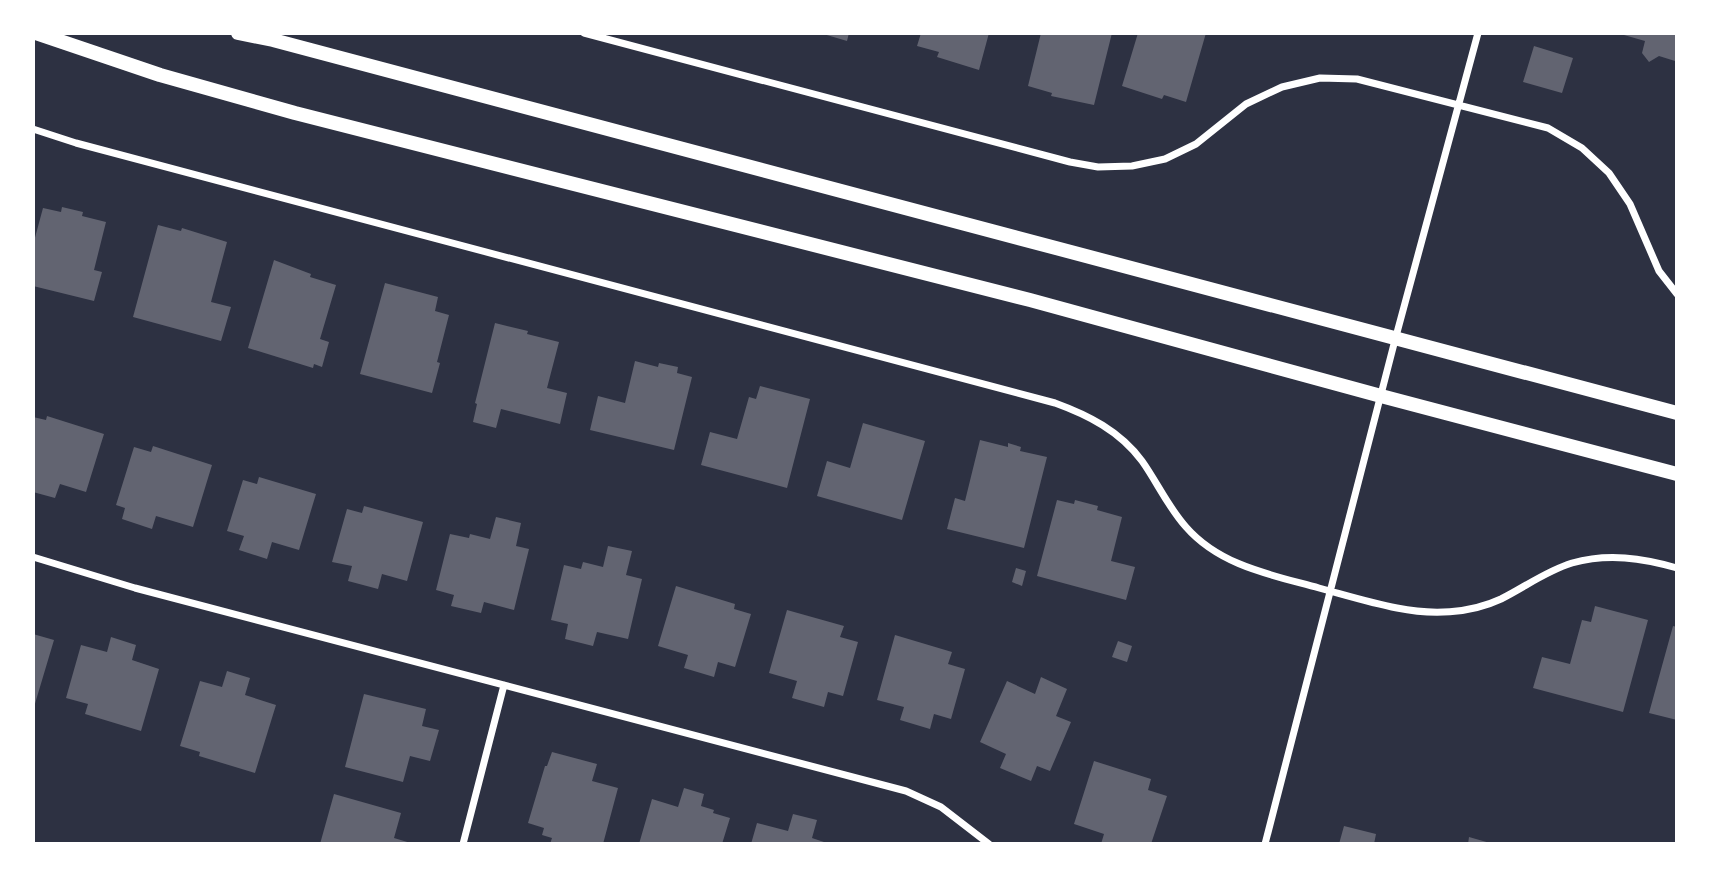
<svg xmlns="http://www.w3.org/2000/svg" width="1710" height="877" font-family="'PT Serif',serif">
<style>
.building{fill:#626471}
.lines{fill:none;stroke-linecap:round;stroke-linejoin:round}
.minor{stroke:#fff;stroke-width:7}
.secondary{stroke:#fff;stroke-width:14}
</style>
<rect width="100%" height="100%" fill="#2d3142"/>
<path class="building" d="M820,33h29l-2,8z
M921,33h68l-10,37 -42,-13 2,-5 -22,-6z
M1041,33h71l-18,72 -43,-9 1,-3 -24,-7z
M1138,33h68l-20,69 -22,-7 -2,4 -40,-13z
M1625,33h52l-2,28 -16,-5 -10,6 -7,-9 3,-12 -21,-6z
M1534,46l39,12 -11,35 -39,-11z
M62,207l21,5 -1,4 24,6 -12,48 8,2 -8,29 -61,-15v-41l10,-37 18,4z
M158,225l23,6 1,-3 45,14 -16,60 20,5 -10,34 -88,-24z
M274,260l37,14 -1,3 26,8 -16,54 9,3 -7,25 -8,-3 -1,4 -65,-20z
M385,283l53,14 -3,14 14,4 -12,47 3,1 -8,30 -72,-19z
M495,323l33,8 -1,3 32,8 -12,46 20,5 -7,31 -59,-15 -5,19 -23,-6 4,-18 -2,-1z
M635,361l23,6 1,-4 19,4 -1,6 15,4 -18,73 -84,-20 8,-34 27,7z
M760,386l50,13 -23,89 -86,-23 9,-33 27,7 12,-42 7,2z
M47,416l57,18 -18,58 -26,-8 -5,14 -22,-6v-75l13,3z
M863,423l62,18 -23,79 -85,-24 10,-35 23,7z
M980,440l28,7v-4l13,4 -1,4 27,6 -23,91 -77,-19 8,-31 10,3z
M153,446l59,19 -19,62 -37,-11 -4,13 -30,-10 3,-11 -9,-3 18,-58 17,5z
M259,477l57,17 -17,56 -27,-8 -5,17 -28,-9 5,-14 -17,-5 16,-51 14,4z
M1057,500l17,4 1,-4 23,6 -1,4 25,7 -11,44 24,6 -9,33 -89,-24z
M364,506l59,16 -16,59 -25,-7 -4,15 -30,-8 4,-15 -20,-4 15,-53 15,4z
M496,517l25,6 -5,23 13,3 -15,61 -30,-8 -3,11 -30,-7 3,-11 -18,-5 14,-56 19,4 1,-4 20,5z
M608,546l24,5 -6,24 16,4 -14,60 -31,-7 -4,14 -28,-7 3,-15 -17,-4 13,-55 17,4 2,-7 20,5z
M1016,568l10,3 -4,15 -10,-4z
M676,586l59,18 -1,5 17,5 -16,53 -17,-5 -4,15 -30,-9 4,-13 -30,-9z
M1595,606l53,14 -25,92 -90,-24 9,-31 28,7 12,-44 9,2z
M787,610l57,16 -4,11 18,5 -15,54 -15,-4 -4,15 -32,-9 5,-17 -28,-8z
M1673,626l4,1v93l-28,-7z
M33,634l21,6 -20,67h-1z
M895,635l57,17 -4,12 17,5 -14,50 -17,-5 -4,15 -30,-9 4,-13 -27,-7z
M111,637l25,8 -4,15 27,9 -18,62 -56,-17 3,-10 -22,-6 15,-53 26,7z
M1118,641l14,5 -5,16 -15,-5z
M227,671l23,7 -5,17 31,10 -21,68 -56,-17 1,-4 -20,-6 20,-65 22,6z
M1041,677l26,12 -11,27 15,6 -21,49 -13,-5 -6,15 -31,-13 6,-14 -26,-12 27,-61 28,13z
M364,694l62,15 -4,17 17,4 -9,31 -20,-5 -7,26 -58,-15z
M552,752l45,12 -5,17 26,7 -15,56h-53l2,-6 -10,-3 2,-7 -16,-5 17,-57h2z
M1094,761l57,18 -3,11 19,6 -16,48h-50l3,-10 -30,-10z
M684,788l20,6 -3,12 13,4 -1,3 17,5 -8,26h-83l13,-45 26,8z
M334,794l67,19 -7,25 20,6h-94z
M793,814l24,6 -5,18 18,6h-79l6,-21 31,8z
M1344,826l32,8 -2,10h-35z
M1469,837l21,6v1h-22z"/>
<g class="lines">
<path class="minor" d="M584,33l486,129 28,5 34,-1 33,-7 31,-15 50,-40 36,-17 38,-9 37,1 191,49 34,20 27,25 21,31 29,67 18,23
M33,129l43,14 979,260c33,12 65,28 87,58 15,21 26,46 44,66 34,39 86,48 133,61 26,7 52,15 78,20 34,7 72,6 104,-9 24,-12 45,-28 71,-36 36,-10 70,-5 105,5
M33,557l102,31 771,203 35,16 48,37
M463,844l41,-159
M1265,844l130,-504 83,-307"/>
<path class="secondary" d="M36,33l124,42 135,38 735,187 351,96 296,78
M238,33l35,7 1404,373"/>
</g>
<rect width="1710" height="877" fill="none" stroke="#ffffff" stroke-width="70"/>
</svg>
